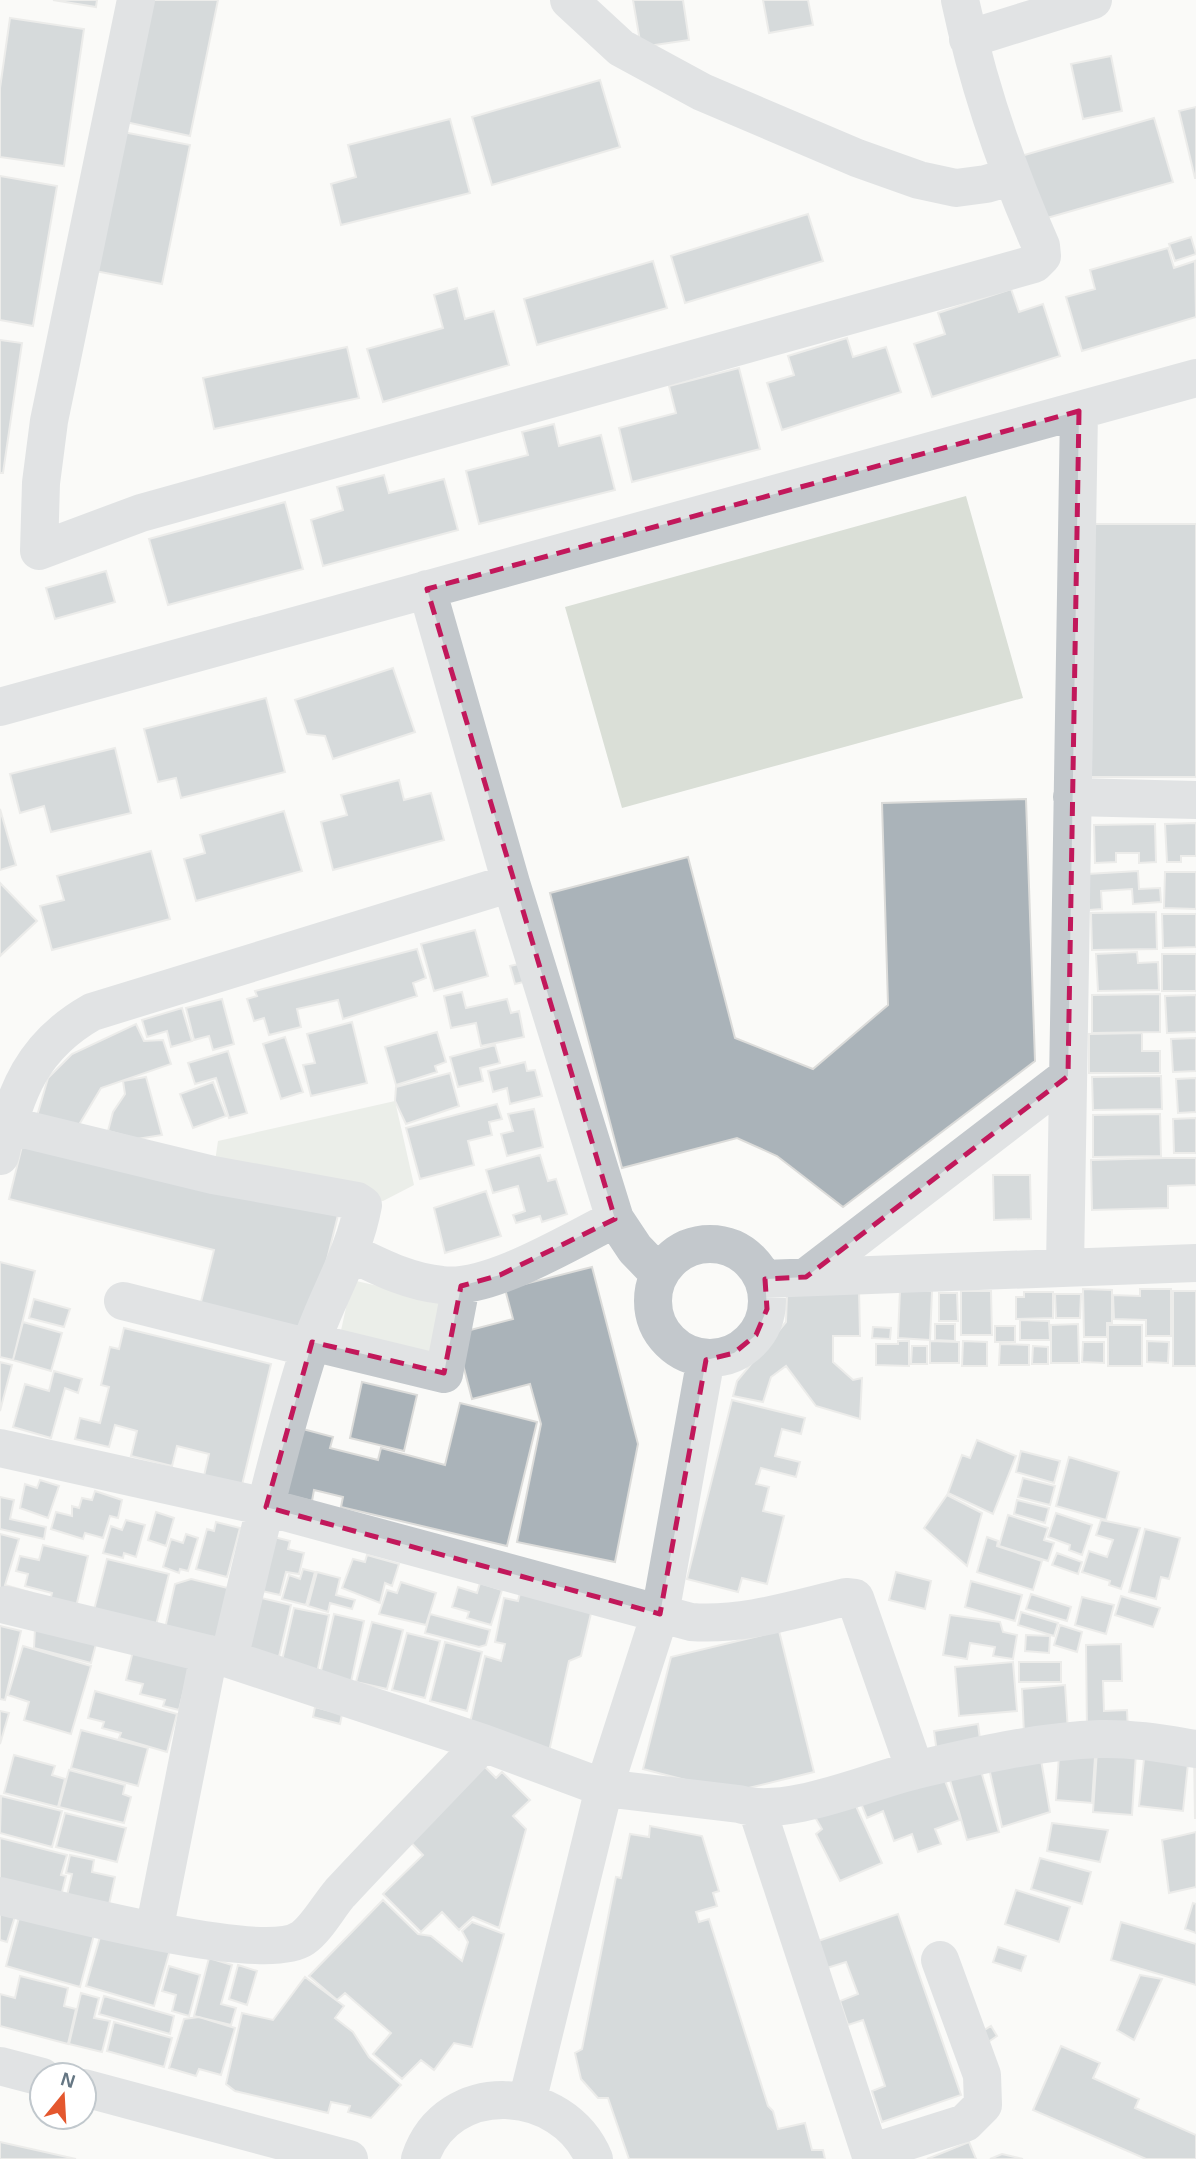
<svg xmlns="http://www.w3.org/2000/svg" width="1196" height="2159" font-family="Arial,sans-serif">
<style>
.garden{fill:#dadfd7}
.building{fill:#aab3b9;stroke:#dcdcda;stroke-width:2}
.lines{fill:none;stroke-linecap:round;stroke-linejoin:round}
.minor{stroke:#c3c8cc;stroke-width:38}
.marked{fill:none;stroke:#c2185b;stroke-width:5;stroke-dasharray:14 9;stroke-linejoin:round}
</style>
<rect width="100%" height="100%" fill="#fafaf8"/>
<path class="garden" d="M966,496l57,202 -401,110 -57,-201z
M395,1101l19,84 -31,16 -170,-26 5,-34z
M352,1280l100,23 -15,69 -100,-23z"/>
<path class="building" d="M53,0h44l-1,7z
M146,0h72l-28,136 -69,-15z
M633,0h50l6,40 -48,7z
M763,0h45l5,25 -44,8z
M10,18l74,11 -20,137 -64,-9v-69z
M1111,56l11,55 -39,8 -12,-55z
M600,80l20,67 -128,38 -20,-68z
M1196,107v71h-1l-16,-67z
M1154,118l19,64 -133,38 -19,-64z
M450,119l20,74 -129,32 -10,-41 25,-7 -8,-32z
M118,131l72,14 -28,139 -72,-14z
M0,176l57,10 -24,140 -33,-6z
M808,214l15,47 -138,42 -14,-47z
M1191,237l5,17 -21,7 -6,-17z
M1168,248l6,20 21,-7 1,56 -114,34 -16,-54 29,-8 -5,-19z
M653,261l14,47 -130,37 -13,-46z
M457,288l8,31 29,-8 15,54 -126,37 -16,-53 76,-21 -9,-33z
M1011,289l8,23 24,-8 17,52 -128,41 -18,-53 31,-10 -7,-21z
M847,338l6,19 33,-10 15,45 -119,38 -15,-47 27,-8 -6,-19z
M0,340l22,3 -19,130h-3z
M347,347l12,51 -145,31 -11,-51z
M739,368l21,81 -128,33 -13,-54 57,-15 -7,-27z
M554,424l5,22 42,-11 14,55 -136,34 -13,-53 62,-16 -6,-23z
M384,475l5,18 55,-14 14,51 -135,36 -12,-46 32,-10 -6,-23z
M285,502l18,67 -135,36 -19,-66z
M1092,524h104v253h-105z
M106,571l9,31 -60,17 -9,-31z
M393,668l22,64 -82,27 -8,-23 -18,-2 -12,-34z
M266,698l19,74 -104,26 -5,-20 -18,4 -14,-53z
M115,748l16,65 -80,19 -7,-26 -24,7 -10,-39z
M399,780l5,20 27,-7 13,47 -111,30 -12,-48 26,-7 -6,-20z
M1026,799l9,262 -192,146 -66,-51 -40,-18 -115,30 -72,-275 138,-36 47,181 78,31 75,-64 -6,-202z
M0,809l16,56 -16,5z
M284,811l18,60 -106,30 -12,-42 21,-6 -5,-18z
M1196,823v33h-15v6h-14l-2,-38z
M1155,824l1,38 -17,1v-10h-23v9l-21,1 -1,-38z
M151,851l19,68 -118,31 -12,-44 24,-6 -7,-24z
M1138,871l1,18 21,-1 1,14 -28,2 -1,-15 -31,2 1,18 -13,1 -2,-36z
M1165,872h31v37l-32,-1z
M0,883l37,38 -37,35z
M1156,912l1,37 -65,1 -1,-37z
M1162,914h34v33l-33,1z
M475,930l13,46 -54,15 -13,-47z
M417,949l9,29 -13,5 4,13 -74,23 -5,-19 -41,9 4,18 -32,8 -5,-17 -10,3 -7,-22 10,-3 -2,-5z
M1137,952l1,11 20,-1 1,28 -61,1 -2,-37z
M1162,954h34v37h-34z
M527,962l5,18 -17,4 -5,-18z
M462,992l4,16 41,-9 4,14 8,-2 5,26 -43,9 -5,-23 -25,5 -7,-32z
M1160,994v38l-68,1v-38z
M1196,995v37l-29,1 -2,-37z
M222,999l12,45 -21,6 -4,-14 -15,4 -8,-32z
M182,1008l10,33 -21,6 -4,-16 -20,6 -5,-17z
M352,1022l15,61 -56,13 -8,-31 12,-2 -8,-29z
M136,1024l8,17 19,-1 8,24 -70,24 -24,40 -40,-12 11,-38 24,-24z
M437,1032l9,30 -11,4 2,6 -41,13 -11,-38z
M1142,1033v18h18v22h-71v-39z
M285,1037l18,55 -22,7 -18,-55z
M1196,1038v33l-23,1 -2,-33z
M495,1045l5,18 -20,5 3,13 -25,6 -8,-30z
M228,1051l19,62 -18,5 -13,-40 -21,6 -7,-21z
M525,1062l2,9 8,-1 7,26 -32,8 -3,-16 -14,4 -5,-21z
M450,1073l9,33 -53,18 -11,-23 1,-14z
M1161,1076l1,33 -69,1 -1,-33z
M146,1077l16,58 -25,4 -29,-8 5,-19 12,-18 -2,-13z
M1196,1078v34l-18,1 -2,-34z
M213,1082l13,34 -33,12 -13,-34z
M497,1104l5,15 -13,3 3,13 -24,6 6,24 -54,14 -14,-51z
M534,1109l9,38 -36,9 -6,-22 12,-3 -5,-17z
M1160,1114l1,42 -68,1v-42z
M1196,1118v35h-22l-1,-34z
M23,1142l317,65 -33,134 -109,-27 16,-64 -205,-51z
M540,1155l8,26 8,-2 11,35 -25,8 -2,-6 -24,7 -3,-8 12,-4 -7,-25 -25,7 -7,-23z
M1165,1158h31v27l-28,1v22l-76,2 -1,-50z
M993,1175h37l1,44 -37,1z
M486,1191l15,45 -56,17 -11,-45z
M0,1262l35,9 -22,89 -13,-3z
M592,1267l46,177 -23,118 -98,-20 24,-118 -11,-40 -58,15 -17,-65 58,-15 -8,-30z
M859,1289l1,47h-27v26l20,18 9,-2 -2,41 -44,-13 -30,-40 -15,11 -8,25 -30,-6 4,-15 49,-59 1,-28z
M1083,1289l29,1v33h-5v14h-23z
M1140,1289h31v47h-25v-16l-32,-1 -1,-24 27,1z
M900,1290l32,1 -2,49 -32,-2z
M961,1291h30l1,44h-31z
M1173,1291h23v75h-23z
M1024,1292h29v26l-37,1v-22h8z
M939,1293h18l1,28h-19z
M1055,1294h26l-1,24h-24z
M34,1299l36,10 -6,18 -35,-9z
M1020,1320l29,1 1,19h-30z
M23,1322l39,11 -11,38 -38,-11z
M935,1324h20v17l-20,-1z
M1078,1324l1,39h-28v-38z
M1108,1325h34v41h-34z
M995,1326h20v16h-20z
M873,1327l18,1 -1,11 -18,-1z
M124,1328l147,36 -29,121 -38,-9 5,-22 -32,-8 -5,20 -41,-10 6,-25 -22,-6 -6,22 -34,-8 5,-21 20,5 9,-36 -8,-2 9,-38 9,2z
M898,1341h11v25l-33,-1v-21h22z
M930,1341l29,1v21h-29z
M963,1341l24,1v24h-25z
M1147,1341l22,1 -1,21 -21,-1z
M1083,1342h21v21l-22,-1z
M1000,1344l29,1v20h-30z
M912,1346h15v18h-16z
M1033,1346l15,1v17h-16z
M0,1362l12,3 -12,46z
M54,1371l28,8 -4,14 -13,-5 -14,50 -38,-11 12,-43 24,7z
M362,1382l55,13 -13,56 -54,-13z
M732,1400l73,18 -4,16 -19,-5 -7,27 25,6 -4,15 -35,-9 -5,16 13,3 -6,24 21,5 -17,68 -25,-6 -4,14 -51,-13z
M460,1403l77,19 -30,124 -166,-39 2,-10 -29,-7 -2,11 -29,-7 16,-66 34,9 -3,11 48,12 3,-12 64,17z
M977,1440l39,16 -23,58 -45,-21 14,-38 8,3z
M1021,1451l39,10 -6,22 -38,-11z
M1069,1457l50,15 -13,48 -50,-14z
M1023,1478l32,8 -5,19 -32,-8z
M40,1480l19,6 -11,32 -28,-10 5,-24 12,4z
M95,1491l27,9 -4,18 -8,-2 -7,22 -18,-5 -2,6 -32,-10 5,-17 16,4v-10l7,2 3,-10 10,2z
M947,1495l35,18 -15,53 -43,-38z
M0,1497l14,3 -4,19 36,8 -2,12 -44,-10z
M1017,1500l32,8 -4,15 -31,-9z
M156,1512l18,6 -8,28 -18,-6z
M1056,1513l36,12 -10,30 -13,-5 1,-5 -22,-8z
M1008,1515l40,13 -4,12 10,3 -6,18 -49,-15z
M126,1520l19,5 -9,32 -12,-4 -1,5 -20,-5 8,-27 11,4z
M1101,1520l39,8 -19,61 -12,-4 1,-4 -28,-9 7,-21 18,6 6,-17 -17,-5z
M216,1522l24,6 -13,49 -31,-8 11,-40 7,2z
M1145,1529l35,9 -11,41 -8,-2 -5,22 -27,-7z
M0,1534l19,5 -14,46 24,7 -29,7z
M186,1534l12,4 -10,33 -8,-2 -1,4 -16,-6 8,-28 12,4z
M266,1535l24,6 -2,8 16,4 -5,21 -13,-2 -6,23 -27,-6z
M987,1537l11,4 -1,5 45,15 -9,29 -56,-18z
M43,1545l45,11 -12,51 -26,-6 2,-8 -27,-7 3,-12 -12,-3 4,-15 19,4z
M1057,1553l25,9 -4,12 -26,-9z
M367,1555l32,9 -7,22 -7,-3 -5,20 -38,-15 11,-29 12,3z
M107,1559l62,15 -14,55 -62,-15z
M303,1569l12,3 -9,33 -24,-6 7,-24 11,4z
M317,1572l23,6 -4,17 19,5 -3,9 -22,-6 -2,9 -20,-6z
M896,1572l35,9 -6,28 -36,-9z
M191,1579l49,12 -14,56 -62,-14 11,-49z
M971,1581l51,14 -7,26 -50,-14z
M401,1582l35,11 -10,32 -47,-11 8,-24 10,3z
M480,1583l22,7 -11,35 -24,-7 2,-6 -17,-5 6,-20 19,6z
M520,1593l72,16 -11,47 -12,5 -21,95 -78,-33 15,-67 16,5 4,-17 -10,-2 9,-44 14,3z
M1031,1594l40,13 -4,14 -41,-12z
M253,1596l38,9 -13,56 -37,-9z
M1121,1596l39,12 -7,19 -38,-12z
M1082,1597l32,8 -8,29 -31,-9z
M294,1608l35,7 -12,58 -36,-8z
M1021,1612l37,11 -4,13 -36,-11z
M334,1614l30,7 -13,61 -31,-7z
M430,1614l60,16 -4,15 -7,2 -54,-14z
M950,1615l50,7 3,10 14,3 -4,24 -20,-3 2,-9 -25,-4 -3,16 -24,-4z
M372,1622l31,8 -16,59 -31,-7z
M1060,1625l22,7 -5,20 -23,-7z
M0,1626l21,5 -16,69 -5,-1z
M35,1628l61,16 -5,19 -57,-15z
M779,1631l35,141 -82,20 -89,-23 28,-112z
M407,1633l33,8 -15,57 -33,-8z
M1026,1635l24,1 -1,17 -24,-2z
M445,1642l37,10 -15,59 -37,-10z
M1121,1644l1,37h-19l1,30 23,-1 1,22 -41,1 -1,-88z
M23,1646l68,20 -20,68 -47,-14 5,-18 -21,-7z
M133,1651l57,15 -11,44 -16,-4 2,-6 -25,-6 3,-10 -17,-4z
M1013,1662l4,49 -58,5 -4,-49z
M1019,1662h42v20h-42z
M1065,1685l3,46 -44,3 -2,-45z
M95,1691l82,23 -10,38 -48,-14 2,-5 -19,-5 2,-6 -16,-4z
M315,1707l27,7 -2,10 -27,-7z
M0,1711l9,2 -9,31z
M978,1724l4,30 -44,6 -4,-29z
M81,1730l67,18 -10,38 -67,-18z
M1097,1750l39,3 -4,62 -39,-3z
M1145,1750l44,4 -6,57 -44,-5z
M1194,1752h2v66h-1z
M14,1755l41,11 -3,9 13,4 -7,28 -54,-14z
M1059,1755l36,2 -3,46 -36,-3z
M1041,1760l9,52 -48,15 -13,-59z
M979,1764l20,68 -32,8 -19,-67z
M484,1766l12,12 6,-6 28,28 -17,16 13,13 -27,99 -26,-11 -14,13 -17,-18 -21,20 -38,-38 40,-39 -20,-21z
M69,1770l56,15 -2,9 8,3 -7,26 -65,-16z
M942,1773l18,47 -25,9 6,15 -23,8 -6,-18 -18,7 -11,-30 -16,7 -6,-15z
M1,1796l61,15 -10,36 -52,-14z
M855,1804l27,59 -42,18 -24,-47 6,-5 -7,-12z
M65,1813l61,15 -9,34 -61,-15z
M1052,1823l56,7 -8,32 -53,-11z
M650,1826l52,10 17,55 -6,2 4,13 -21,6 3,10 10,-3 59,187 5,5 5,18 27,-6 7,27h11l2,9h-196l-21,-61h-10l-17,-19 -6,-26 7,-4 34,-172 5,1 9,-44 19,3z
M1196,1832v55l-27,6 -7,-53z
M0,1838l67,17 -6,20 5,1 -6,24 -60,-15z
M70,1855l24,5 -2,12 23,5 -7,32 -42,-9 6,-26 -6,-1z
M1040,1858l51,14 -9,32 -51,-15z
M1016,1890l54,17 -11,35 -54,-18z
M383,1900l35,34 13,2 31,25 6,-19 -6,-11 10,-9 32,12 -32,113 -18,-4 -20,27 -13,-10 -19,19 -29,-25 18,-21 -46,-40 -8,7 -28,-24z
M1193,1903l3,1v29l-11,-4z
M0,1909l16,4 -9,29 -7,-2z
M20,1914l74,21 -14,52 -74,-21z
M898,1914l63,181 -79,27 -10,-31 13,-5 -22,-66 -15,5 -8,-24 18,-7 -12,-32 -19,6 -9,-27z
M1121,1922l75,22v41l-85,-25z
M100,1937l70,13 -16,56 -68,-20z
M998,1947l28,9 -5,15 -28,-9z
M209,1958l23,7 -11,39 15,4 -5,17 -37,-9z
M238,1965l19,6 -10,34 -18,-6z
M169,1966l31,9 -11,41 -17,-5 4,-16 -14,-4z
M1140,1975l22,4 -28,61 -17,-10z
M20,1976l48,12 -4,18 12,3 -8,35 -68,-18v-32l15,4z
M305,1977l39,29 -9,12 18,14 16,25 32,28 -30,33 -23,-6 2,-6 -19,-4 -3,11 -93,-22 -9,-7 16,-71 31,7z
M81,1993l18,5 -5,20 16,3 -8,31 -33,-8z
M104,1996l70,20 -4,18 -71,-20z
M199,2017l36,11 -14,47 -22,-6 -3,7 -27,-8 15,-49z
M114,2022l58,16 -8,29 -57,-16z
M991,2026l6,10 -16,11 -8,-10z
M1061,2046l39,17 -7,15 46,21 -4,9 61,27v24h-50l-113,-49z
M0,2142l76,17h-76z
M969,2142l7,17h-49z
M1002,2154l21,5h-33z"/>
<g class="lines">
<path class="minor" d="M136,0l-87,421 -8,62 -2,68 102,-38 893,-249 8,-8 -1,-10c-35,-79 -63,-161 -81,-246
M569,0l52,48 81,44 155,66 62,22 37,8 30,-4 24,-7
M968,39l125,-39
M427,589l84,294 104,336 20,30 24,25
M0,707l1196,-329
M1072,797l124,3
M7,1125l206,50 144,26 6,4c-9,50 -36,91 -52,139 -33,103 -57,210 -82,315
M0,1156c15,-64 32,-110 92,-144l419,-129
M653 1301a57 57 0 1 1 114 0a57 57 0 1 1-114 0Z
M351,1253c29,14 58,29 91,32 48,6 128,-44 173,-66
M1065,1268l14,-857
M806,1277l262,-201
M764,1279l432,-16
M123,1301l183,46 6,-5 132,32 17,-88
M0,1448l266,59 425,115c52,4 104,-13 155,-25l9,1 60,172
M6,1605l223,54 254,84 121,45 135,16c49,14 127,-22 177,-34 59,-14 123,-29 184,-31 32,-1 65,5 96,10
M757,1809l115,350
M0,1896c52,12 264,69 303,42 14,-10 25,-31 37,-45 47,-51 96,-100 143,-150
M154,1931l55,-277
M0,2066l42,11
M84,2088l265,71
M527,2102l77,-314 56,-174 46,-256
M870,2153l95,-30 18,-18 -1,-30 -42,-115
M420,2159c27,-82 143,-75 174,0"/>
</g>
<path d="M0 0H1196V2159H0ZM1079,411l-11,665 -262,201 -41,2 2,30 -11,26 -22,18 -28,7 -46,254 -394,-107 46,-165 132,31 17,-87 39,-11 115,-56 -188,-630z" fill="#fafaf8" fill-opacity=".55" fill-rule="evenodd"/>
<path class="marked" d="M1079,411l-11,665 -262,201 -41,2 2,30 -11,26 -22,18 -28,7 -46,254 -394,-107 46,-165 132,31 17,-87 39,-11 115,-56 -188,-630z"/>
<g transform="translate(63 2096) rotate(18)"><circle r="33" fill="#ffffff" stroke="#c1c8cd" stroke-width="2"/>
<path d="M0-5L12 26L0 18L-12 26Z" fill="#e4572e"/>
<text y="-10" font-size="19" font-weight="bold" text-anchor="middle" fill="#657683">N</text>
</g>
</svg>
